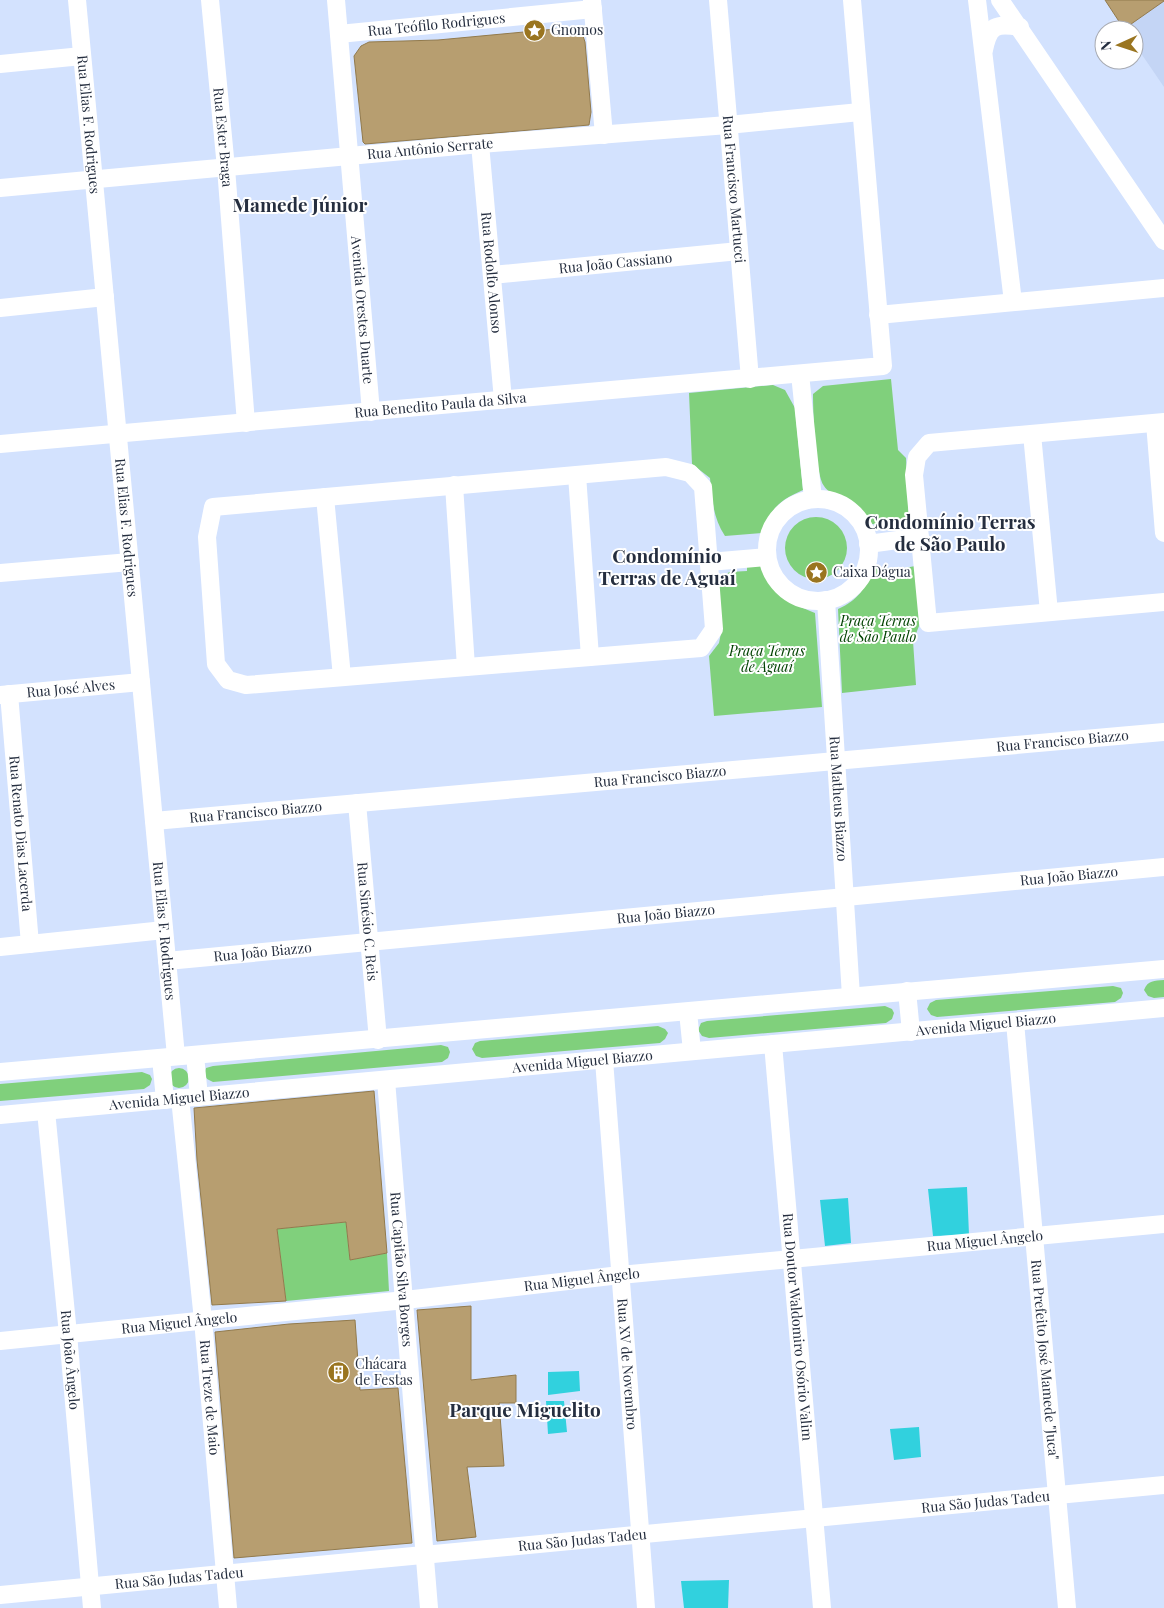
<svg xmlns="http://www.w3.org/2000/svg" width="1164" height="1608" font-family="'Playfair Display',serif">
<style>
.built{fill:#c4d5f5}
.green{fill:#80d07c}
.water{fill:#31d1de}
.building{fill:#b79e70;stroke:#927a4c}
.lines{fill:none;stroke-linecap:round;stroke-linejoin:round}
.minor{stroke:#fff;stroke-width:18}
.labels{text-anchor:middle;stroke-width:4;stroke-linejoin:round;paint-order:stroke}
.street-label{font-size:14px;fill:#252e3f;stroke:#fff}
.poi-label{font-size:14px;fill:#252e3f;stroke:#fff;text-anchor:start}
.park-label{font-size:14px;font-style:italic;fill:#004201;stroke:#fff}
.district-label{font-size:19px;font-weight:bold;fill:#252e3f;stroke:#fff}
</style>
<rect width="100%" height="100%" fill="#d3e2fe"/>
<path class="built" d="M1105,0h59v87l-30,-44v-13h-9z"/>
<path class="green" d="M891,379l7,71 8,8 3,65c-12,-1 -24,2 -37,1 -9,-9 -18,-18 -29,-25 -6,-4 -16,-7 -19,-13 -9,-12 -11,-75 -11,-92l10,-8z
M773,385l12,5 10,18 8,82c-25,11 -31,18 -41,43l-37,3c-12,-18 -13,-37 -15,-58l-18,-14 -3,-71z
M785 548a31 31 0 1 1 62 0a31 31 0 1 1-62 0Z
M763,564c5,30 26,38 52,49l7,94 -108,9 -5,-60 10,-13 2,-10 -4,-47 12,-14 18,-1v-6z
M915,566l5,47 -1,13 -6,15 3,44 -74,8 -4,-84c21,-9 27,-21 35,-41h32z
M1164,980v17l-10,1 -6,-2 -4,-6c4,-10 10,-9 20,-10z
M1113,986l8,2 2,5 -2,5 -6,4 -178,15 -6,-2 -4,-6 3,-6 6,-3z
M885,1006l7,3 2,4 -2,6 -6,4 -177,15 -7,-2 -4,-6 3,-7 6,-2z
M658,1026l7,3 3,4 -3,6 -5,4 -178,15 -6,-2 -4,-7 3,-6 5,-2z
M441,1045l7,2 2,5 -2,6 -6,4 -229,20 -6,-3 -3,-5 2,-6 7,-2z
M169 1078a10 10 0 1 1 20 0a10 10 0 1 1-20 0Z
M142,1072l8,3 2,4 -2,6 -6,4 -144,12v-17z
M346,1222l4,38 37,-7 2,38 -103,10 -9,-72z"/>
<path class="water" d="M967,1187l2,48 -36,1 -5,-47z
M848,1198l3,45 -26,3 -5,-46z
M579,1371l1,20 -32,4v-23z
M546,1401h18l3,31 -19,2z
M919,1427l2,30 -27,3 -4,-31z
M729,1580l-1,28h-44l-3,-27z"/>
<path class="building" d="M1105,0h59v1l-40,28z
M556,29l19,1 8,6 2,6 6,70 -2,13 -224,19 -2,-2 -9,-86 7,-10 8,-4 69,-2z
M374,1091l13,162 -37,7 -4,-38 -69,7 9,72 -74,4 -15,-145 -3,-52z
M471,1306v74l45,-5v28h-17l5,63 -37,1 9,70 -39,4 -20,-231z
M355,1320l5,70 38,-2 14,155 -178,15 -19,-226 74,-8z"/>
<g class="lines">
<g class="minor">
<path id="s1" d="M77,0l99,1056"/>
<path id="s2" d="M210,0l16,168 20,255"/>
<path id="s3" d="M336,0l35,412"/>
<path d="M592,0l12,135"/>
<path id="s4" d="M718,0l32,379"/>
<path d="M977,0l36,302"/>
<path d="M1000,0l164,241"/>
<path id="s5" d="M339,34l254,-25"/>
<path d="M984,50c5,-25 12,-27 36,-23"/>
<path d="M0,64l82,-8"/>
<path id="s6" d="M480,144l23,256"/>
<path id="s7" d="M0,188l480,-44 248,-19 132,-13"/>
<path id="s8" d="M492,275l247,-24"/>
<path d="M0,308l105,-11"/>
<path d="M878,315l286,-27"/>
<path d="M800,374l13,125"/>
<path d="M1164,422l-235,21 -12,14 -3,18 14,148 236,-21"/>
<path d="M1155,423l9,110"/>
<path d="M1032,434l17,178"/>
<path id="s9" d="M0,444l883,-78 -31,-366"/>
<path d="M666,467l24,6 13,14 11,142 -13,19 -455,37 -18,-5 -12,-16 -9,-127 6,-30z"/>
<path d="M577,475l13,182"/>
<path d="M454,485l12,182"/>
<path d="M325,497l17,180"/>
<circle cx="818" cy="550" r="51"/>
<path d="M868,544l52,-7"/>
<path d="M709,562l58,-5"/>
<path d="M0,573l130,-11"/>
<path id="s10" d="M826,600l25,396"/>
<path id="s11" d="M9,694l21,250"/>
<path id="s12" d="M0,695l141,-13"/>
<path id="s13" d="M357,803l21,237"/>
<path id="s14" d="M154,821l1010,-89"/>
<path d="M0,947l164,-17"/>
<path id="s15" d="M167,961l997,-94"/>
<path d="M907,991l4,41"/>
<path d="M688,1012l4,39"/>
<path id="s16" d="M1015,1022l52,586"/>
<path id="s17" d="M773,1044l49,564"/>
<path d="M195,1055l4,42"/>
<path d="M161,1058l4,42"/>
<path id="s18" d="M604,1060l42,548"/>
<path d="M0,1072l1164,-103"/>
<path id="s19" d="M386,1080l43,528"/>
<path id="s20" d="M180,1098l23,222 25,288"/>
<path id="s21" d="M46,1111l22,223 24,274"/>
<path id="s22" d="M0,1115l1164,-107"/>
<path id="s23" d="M0,1341l405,-41 215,-25 544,-51"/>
<path id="s24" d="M0,1595l1164,-110"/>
</g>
</g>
<defs>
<symbol id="sight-disc" viewBox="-11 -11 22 22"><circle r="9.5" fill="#9a7520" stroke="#fff"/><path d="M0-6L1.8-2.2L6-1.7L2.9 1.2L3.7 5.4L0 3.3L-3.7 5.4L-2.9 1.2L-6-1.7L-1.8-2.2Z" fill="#fff"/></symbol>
<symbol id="building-disc" viewBox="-11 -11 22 22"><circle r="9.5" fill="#9a7520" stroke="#fff"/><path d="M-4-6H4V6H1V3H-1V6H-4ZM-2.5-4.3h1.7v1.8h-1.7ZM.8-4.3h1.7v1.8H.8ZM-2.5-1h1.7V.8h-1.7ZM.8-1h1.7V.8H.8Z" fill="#fff"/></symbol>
</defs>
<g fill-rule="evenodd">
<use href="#sight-disc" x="522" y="18" width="25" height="25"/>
<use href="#sight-disc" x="804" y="560" width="25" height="25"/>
<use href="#building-disc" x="326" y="1360" width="25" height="25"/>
</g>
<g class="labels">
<g class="street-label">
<text dy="5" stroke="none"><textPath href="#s5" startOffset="98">Rua Teófilo Rodrigues</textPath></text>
<text dy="5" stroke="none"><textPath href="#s1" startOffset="125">Rua Elias F. Rodrigues</textPath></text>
<text dy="5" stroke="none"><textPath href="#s2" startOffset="138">Rua Ester Braga</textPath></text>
<text dy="5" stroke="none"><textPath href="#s7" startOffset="432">Rua Antônio Serrate</textPath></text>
<text dy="5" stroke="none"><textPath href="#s4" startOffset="190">Rua Francisco Martucci</textPath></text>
<text dy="5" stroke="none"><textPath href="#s8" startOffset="124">Rua João Cassiano</textPath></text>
<text dy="5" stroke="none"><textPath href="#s6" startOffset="129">Rua Rodolfo Alonso</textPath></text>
<text dy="5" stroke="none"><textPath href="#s3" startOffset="311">Avenida Orestes Duarte</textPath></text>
<text dy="5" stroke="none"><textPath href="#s9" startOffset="442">Rua Benedito Paula da Silva</textPath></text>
<text dy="5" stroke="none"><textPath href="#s1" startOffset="530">Rua Elias F. Rodrigues</textPath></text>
<text dy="5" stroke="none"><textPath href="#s12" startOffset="71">Rua José Alves</textPath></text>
<text dy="5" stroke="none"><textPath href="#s14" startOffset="912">Rua Francisco Biazzo</textPath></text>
<text dy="5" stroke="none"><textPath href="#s14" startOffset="508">Rua Francisco Biazzo</textPath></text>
<text dy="5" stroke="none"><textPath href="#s10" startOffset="199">Rua Matheus Biazzo</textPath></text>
<text dy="5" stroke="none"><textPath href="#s14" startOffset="102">Rua Francisco Biazzo</textPath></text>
<text dy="5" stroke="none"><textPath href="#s11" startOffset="140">Rua Renato Dias Lacerda</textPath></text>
<text dy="5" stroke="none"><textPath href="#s15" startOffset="906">Rua João Biazzo</textPath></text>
<text dy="5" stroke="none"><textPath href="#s15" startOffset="501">Rua João Biazzo</textPath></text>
<text dy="5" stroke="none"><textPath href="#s13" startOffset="119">Rua Sinésio C. Reis</textPath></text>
<text dy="5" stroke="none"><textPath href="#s1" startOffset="935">Rua Elias F. Rodrigues</textPath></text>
<text dy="5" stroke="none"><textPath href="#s15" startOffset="96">Rua João Biazzo</textPath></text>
<text dy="5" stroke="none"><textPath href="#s22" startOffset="990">Avenida Miguel Biazzo</textPath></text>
<text dy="5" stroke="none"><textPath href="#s22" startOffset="585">Avenida Miguel Biazzo</textPath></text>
<text dy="5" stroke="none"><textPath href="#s22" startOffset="180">Avenida Miguel Biazzo</textPath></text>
<text dy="5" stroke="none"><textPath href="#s23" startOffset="990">Rua Miguel Ângelo</textPath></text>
<text dy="5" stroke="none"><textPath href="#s19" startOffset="190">Rua Capitão Silva Borges</textPath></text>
<text dy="5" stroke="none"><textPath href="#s23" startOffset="585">Rua Miguel Ângelo</textPath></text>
<text dy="5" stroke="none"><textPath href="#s23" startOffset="180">Rua Miguel Ângelo</textPath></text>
<text dy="5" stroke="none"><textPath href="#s17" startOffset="284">Rua Doutor Waldomiro Osório Valim</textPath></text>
<text dy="5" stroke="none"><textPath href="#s21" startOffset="250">Rua João Ângelo</textPath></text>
<text dy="5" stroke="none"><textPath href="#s16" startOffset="339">Rua Prefeito José Mamede "Juca"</textPath></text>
<text dy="5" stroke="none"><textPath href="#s18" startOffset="305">Rua XV de Novembro</textPath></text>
<text dy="5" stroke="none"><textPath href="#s20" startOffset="301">Rua Treze de Maio</textPath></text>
<text dy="5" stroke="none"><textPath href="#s24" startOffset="990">Rua São Judas Tadeu</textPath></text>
<text dy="5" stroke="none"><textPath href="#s24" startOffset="585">Rua São Judas Tadeu</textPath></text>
<text dy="5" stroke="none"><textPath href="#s24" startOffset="180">Rua São Judas Tadeu</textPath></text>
</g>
<g class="poi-label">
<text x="551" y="35">Gnomos</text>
<text x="833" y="577">Caixa Dágua</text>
<text x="355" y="1369">Chácara<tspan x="355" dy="16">de Festas</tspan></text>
</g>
<g class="park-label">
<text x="878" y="626">Praça Terras<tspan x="878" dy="16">de São Paulo</tspan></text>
<text x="767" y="656">Praça Terras<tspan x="767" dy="16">de Aguaí</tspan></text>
</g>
<g class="district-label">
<text x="300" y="212">Mamede Júnior</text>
<text x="950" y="529">Condomínio Terras<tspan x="950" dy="22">de São Paulo</tspan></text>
<text x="667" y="563">Condomínio<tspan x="667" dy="22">Terras de Aguaí</tspan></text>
<text x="525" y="1417">Parque Miguelito</text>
</g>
</g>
<g transform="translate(1119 45) rotate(267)"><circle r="24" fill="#ffffff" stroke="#a8abb2"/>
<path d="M0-4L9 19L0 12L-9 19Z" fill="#9a7520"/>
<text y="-8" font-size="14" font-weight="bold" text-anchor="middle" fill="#252e3f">N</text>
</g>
</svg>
